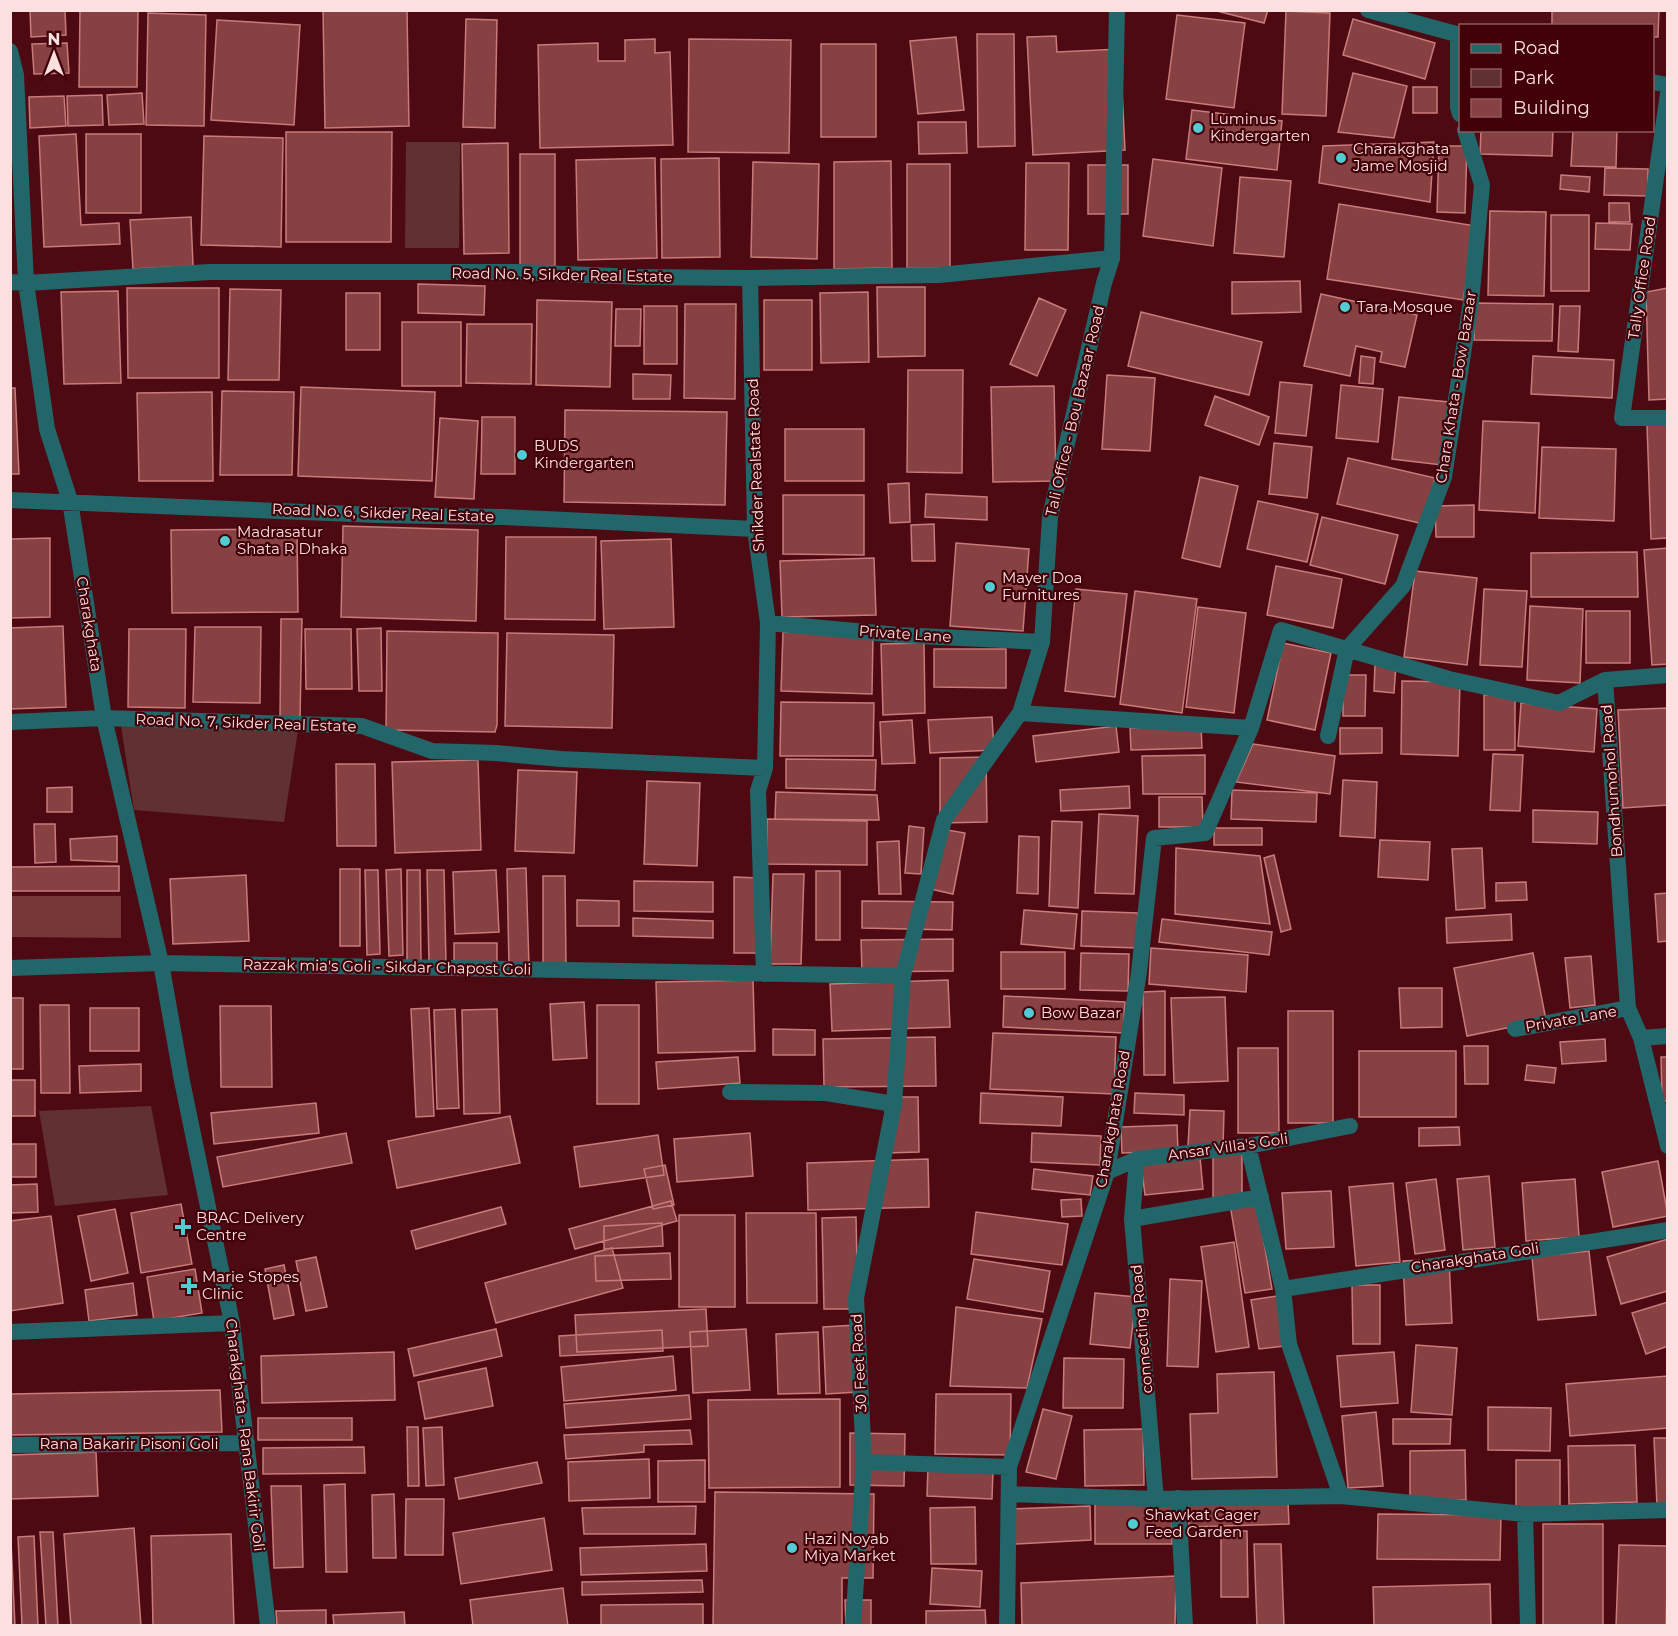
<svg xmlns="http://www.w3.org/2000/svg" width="1678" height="1636" font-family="Montserrat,sans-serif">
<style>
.green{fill:#613031}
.forest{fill:#753737}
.building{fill:#884142;stroke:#c87b7a;stroke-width:1.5}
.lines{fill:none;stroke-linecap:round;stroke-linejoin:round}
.pedestrian{stroke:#22666a;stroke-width:16}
.minor{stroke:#22666a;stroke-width:16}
.tertiary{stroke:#22666a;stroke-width:16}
.poi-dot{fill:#51ccd3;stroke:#420008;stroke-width:2}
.labels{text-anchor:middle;stroke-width:4.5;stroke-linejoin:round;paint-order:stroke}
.poi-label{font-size:15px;fill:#fbe0df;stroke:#420008;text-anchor:start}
.street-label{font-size:15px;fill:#fbe0df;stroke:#420008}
</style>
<rect width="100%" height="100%" fill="#4d0a12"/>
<path class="green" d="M406,142h54l-1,106h-54z
M121,726l177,5 -14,91 -150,-12z
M151,1106l17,89 -113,11 -16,-95z"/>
<path class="forest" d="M11,896h110v42l-110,-1z"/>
<path class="building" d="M30,10h35l1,25 -35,2z
M80,10h58l-1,77h-58z
M323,10h84l2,116 -84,2z
M1213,10h55l-4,13z
M1552,10h107l-1,27h-6v-11h-100z
M1286,11l44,2 -4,103 -44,-2z
M148,13l58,2 -2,111 -58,-1z
M1177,15l68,8 -11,85 -68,-9z
M466,19l31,1 -2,108 -32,-1z
M1353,19l82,24 -10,36 -82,-24z
M217,20l83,5 -6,100 -83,-5z
M977,34h37l1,112 -37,1z
M1056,36l1,16 63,-3 5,101 -92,5 -6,-118z
M956,37l8,73 -46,4 -8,-73z
M655,39v14l15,-1 3,93 -133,3 -2,-103 60,-2v18h27v-21z
M689,39l102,1 -2,113 -101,-1z
M67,43l2,30 -35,1 -2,-30z
M821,44h55v93h-55z
M1353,73l54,13 -13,52 -56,-6z
M1413,87h24v26h-24z
M142,93l2,31 -35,1 -2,-30z
M102,95l1,30 -35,1 -1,-30z
M64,96l2,30 -36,2 -1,-31z
M1192,110l90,11 -5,49 -91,-11z
M918,122h48l1,31 -48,1z
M1481,130h72l-1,26 -72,-2z
M1573,130h44l-1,37 -45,-1z
M286,132h106l-1,110h-105z
M76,134l5,91 38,-2 1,21 -76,3 -5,-111z
M86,134h55v79h-55z
M204,136l79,2 -2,109 -80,-2z
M1434,142l-4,60 -111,-19 4,-37z
M508,143l1,110 -45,1 -2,-110z
M1439,146h28l-2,67 -28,-1z
M520,154h35v112h-35z
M655,158l2,100 -79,2 -2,-100z
M719,158l1,99 -58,1 -1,-99z
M1153,159l69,9 -9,78 -70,-10z
M891,161l1,107 -58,1v-107z
M753,162l66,2 -2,95 -66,-2z
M1026,163h43l-1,87h-43z
M907,164h43v104h-43z
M1088,165h40v49h-40z
M1605,168l43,1v27l-44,-1z
M1561,175l29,2 -1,15 -29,-3z
M1240,177l51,4 -7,76 -50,-4z
M1609,203h20l1,19h-21z
M1339,204l137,22 -13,74 -136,-21z
M1490,211l56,1 -2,84 -56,-1z
M1551,215h38v76h-38z
M191,217l2,49 -60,3 -3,-49z
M1596,223l36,1 -2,26 -35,-1z
M1300,281l1,31 -69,2v-32z
M418,284l67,2 -1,29 -66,-2z
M877,287h48v69l-47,1z
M127,288h92v90h-91z
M1668,288v111l-19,1 -3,-108z
M230,289l51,1 -2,90h-51z
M118,291l3,92 -57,1 -3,-92z
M868,292l1,70 -48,1 -1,-70z
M346,293h34v57h-34z
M1321,294l96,21 -12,52 -25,-5 2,-10 -26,-6 -6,30 -46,-10z
M1039,298l27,12 -29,66 -27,-12z
M537,300l75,2 -2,85 -74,-2z
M764,300h48v70h-48z
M1475,303l78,1 -1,37 -78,-1z
M685,304h51l-1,95 -51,-1z
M644,306h33v58h-33z
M1560,306h20l-2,46 -20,-1z
M616,309h25l-1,37h-25z
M1141,312l121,30 -13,53 -121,-29z
M402,322h59v64h-59z
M467,324h65l-1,60 -65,-1z
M1361,356l14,2 -2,26 -14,-1z
M1533,356l81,4 -2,38 -81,-4z
M908,370h55l-1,103 -55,-1z
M633,374l38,1 -1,24h-37z
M1107,375l48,3 -5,73 -48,-2z
M1280,382l32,3 -6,51 -31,-3z
M1341,385l42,4 -5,53 -42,-4z
M1054,386l2,95 -63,1 -2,-95z
M301,387l134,5 -3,89 -134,-5z
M10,388h5l4,86h-9z
M222,391l72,1 -2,83h-72z
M212,392l1,89h-74l-2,-88z
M1215,396l54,21 -10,28 -54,-20z
M1399,397l50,5 -7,63 -50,-6z
M565,410l162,2 -2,93 -161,-3z
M482,417h33v57h-34z
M440,418l38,3 -4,78 -39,-2z
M1483,421l56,2 -4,90 -56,-3z
M1668,424v114l-17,1 -4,-114z
M785,429h79v52h-79z
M1274,443l38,4 -5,51 -38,-4z
M1542,447l74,2 -2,72 -75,-3z
M1348,458l87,20 -11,46 -87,-20z
M1200,477l38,9 -18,81 -38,-9z
M909,483l1,39 -20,1 -2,-39z
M926,494l61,3v23l-62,-3z
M783,495h81v60l-81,-1z
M1258,501l60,13 -11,48 -60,-13z
M1474,505v32h-38l-1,-31z
M1322,517l76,18 -13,49 -75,-19z
M934,524l1,37h-23l-1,-36z
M343,526l135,4 -2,91 -135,-4z
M297,529l1,83 -126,1 -1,-83z
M506,537h90l-1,83 -90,-1z
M50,538v79l-40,1v-79z
M671,539l3,88 -70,2 -3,-88z
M956,543l73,6 -6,82 -73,-5z
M1668,548v116l-16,1 -8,-115z
M1637,552l1,45h-107v-44z
M874,558l2,57 -94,2 -2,-56z
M1276,566l66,13 -9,49 -66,-13z
M1415,571l62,7 -10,87 -63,-8z
M1076,589l51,5 -12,103 -50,-6z
M1484,589l43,2 -5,76 -42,-2z
M1135,591l62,8 -15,114 -62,-9z
M1530,606l53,3 -3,74 -53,-3z
M1198,607l48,6 -12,100 -48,-6z
M1586,611h44v52h-44z
M281,619h21l-2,99h-20z
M63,626l3,81 -56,2v-81z
M195,627h66l-1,76 -67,-1z
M381,628l1,63h-23l-2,-62z
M129,629h57l-1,79 -57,-1z
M305,629h46l1,60h-46z
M387,631l111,2 -1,92 -2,7 -109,-2z
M783,632l90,3 -1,59 -91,-3z
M507,633l107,2 -2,93 -107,-2z
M924,643l1,70 -42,2 -2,-71z
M1283,643l48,10 -16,77 -48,-10z
M934,649h72v39l-72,-1z
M1375,664l21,1 -2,28 -20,-2z
M1343,675h23l-1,41h-22z
M1402,681l58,1 -2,74 -57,-2z
M1484,695h31v55h-31z
M781,702l93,1 -1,53h-93z
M1521,703l76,6 -3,43 -76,-6z
M1668,708v97l-45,3 -5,-98z
M992,717l2,33 -64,3 -2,-33z
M912,720l3,43 -33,1 -2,-42z
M1116,726l3,26 -83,10 -3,-26z
M1201,726l1,22 -71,2 -1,-22z
M1340,728h42v25l-42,1z
M1253,744l82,12 -5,38 -94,-12z
M1493,754l30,1 -3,56 -30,-1z
M1205,755v39h-62l-1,-38z
M986,757l1,65 -47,1v-65z
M786,759l90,1 -1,30 -89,-2z
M478,760l3,90 -86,3 -3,-91z
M336,764h39l1,82h-39z
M518,770l59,2 -3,81 -59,-2z
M1343,780l34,2 -2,56 -35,-2z
M647,781l53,2 -3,83 -53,-2z
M1129,786l1,22 -69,3 -1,-21z
M72,787v25h-25v-24z
M1232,790l85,3 -1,29 -85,-3z
M776,792l101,3 2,25 -104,-1z
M1159,797h43l1,30h-44z
M1533,810l65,2 -1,32 -64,-2z
M1099,814l39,2 -4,78 -39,-1z
M767,819l100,2v44l-100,-1z
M1052,821l30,1 -4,86 -29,-2z
M34,824h21l1,38 -21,1z
M909,826l15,2 -3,46 -16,-1z
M1214,828h48v17h-48z
M942,829l23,4 -12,61 -23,-5z
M117,836v26l-46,-2 -1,-21z
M1019,836l20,1 -1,57 -21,-1z
M1380,840l50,2 -2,38 -50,-3z
M899,841l2,53h-22l-2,-52z
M1176,848l84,8 10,68 -95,-10z
M1482,848l3,60 -29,2 -4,-61z
M1274,855l17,74 -10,3 -17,-74z
M119,866v25h-109v-24z
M526,868l3,98h-20l-2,-97z
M340,869h20v77h-20z
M401,869l2,86 -14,1 -3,-86z
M365,870h13l2,84 -13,1z
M407,870h13l1,94h-14z
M427,870h17l2,93h-17z
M496,870l3,62 -44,2 -2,-62z
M816,871h24v69h-24z
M773,874h31l-3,90h-31z
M246,875l3,66 -76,3 -3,-65z
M543,876h22l1,89h-23z
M734,877l25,1v75h-25z
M634,881l79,1v30l-79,-1z
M1526,882l1,18 -31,1v-18z
M1668,893v48l-10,1 -3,-48z
M577,900l42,1v25h-42z
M862,901l91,1 -1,28 -90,-2z
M1024,910l53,4 -3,35 -53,-5z
M1082,911l56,2 -2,35 -55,-2z
M1511,914l1,26 -65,3 -1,-25z
M633,918l80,3v17l-80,-2z
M1162,919l110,13 -3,23 -110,-13z
M953,939v32l-91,1 -1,-32z
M454,943h43v21h-43z
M1151,948l97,7 -2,37 -97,-8z
M1001,952h64v37h-64z
M1081,953l48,1 -1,37 -48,-1z
M1533,953l13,67 -79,16 -13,-68z
M1591,956l4,49 -25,3 -5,-50z
M753,980l2,71 -97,2 -2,-71z
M948,980l2,47 -118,4 -2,-47z
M1399,988h43v39l-41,1z
M1165,991v84h-21l-1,-83z
M1004,996l121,6 -2,31 -120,-6z
M1225,997l3,84 -54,2 -3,-85z
M10,998h13v71h-13z
M584,1002l3,56 -34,2 -3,-56z
M40,1005h29l1,88h-29z
M597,1005h42v99h-42z
M220,1006h51l1,81h-51z
M90,1008h49v43h-49z
M429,1008l5,108 -18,1 -5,-108z
M455,1009l4,99 -22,1 -3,-99z
M497,1009l3,104 -36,1 -2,-104z
M1288,1011h45v112h-45z
M773,1029l42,1v25h-42z
M993,1033l123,4 -2,57 -124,-5z
M935,1037l1,49 -112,1 -1,-48z
M1605,1039l1,22 -44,3 -2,-22z
M1464,1046h24v38h-23z
M1238,1048h40l1,85h-41z
M1359,1051h97v66h-97z
M738,1057l2,26 -82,6 -2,-27z
M1661,1057h7v44h-6z
M141,1064v27l-61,2 -1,-27z
M1527,1065l29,3 -2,15 -29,-3z
M10,1080h25v36h-25z
M981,1093l82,4 -2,29 -81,-3z
M1135,1093l49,2v20l-50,-2z
M885,1097h33l1,55 -33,1z
M316,1103l3,30 -105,11 -3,-31z
M1190,1110l34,1 -1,36 -35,-1z
M510,1116l10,47 -123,25 -9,-47z
M1177,1125l1,26 -56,2 -1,-26z
M1459,1127l1,18 -41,1v-18z
M346,1133l6,30 -129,24 -6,-30z
M750,1133l3,43 -76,6 -3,-43z
M1032,1133l69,3 -1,29 -69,-3z
M658,1135l6,40 -84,12 -6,-40z
M10,1144h26v33h-26z
M1213,1153h29v45h-29z
M1200,1157l3,32 -58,6 -4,-32z
M928,1159l1,48 -121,3 -1,-47z
M1658,1161l10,55 -55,11 -11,-55z
M665,1165l9,40 -21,4 -9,-40z
M1034,1169l59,7 -3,19 -58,-6z
M1489,1176l6,71 -32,3 -6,-71z
M1436,1179l9,71 -30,4 -9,-71z
M1575,1179l4,58 -53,4 -4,-58z
M1393,1183l7,79 -44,4 -7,-79z
M37,1184l1,28 -28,1v-28z
M1331,1191l3,56 -48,2 -4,-56z
M1081,1199l1,17 -20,1 -1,-17z
M671,1201l6,20 -102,28 -6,-20z
M1257,1201l15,88 -27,4 -15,-88z
M181,1204l11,60 -51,9 -10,-60z
M501,1207l5,17 -90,25 -5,-18z
M115,1209l13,64 -37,8 -13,-65z
M976,1212l92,12 -6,41 -91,-11z
M746,1213h70l1,90h-70z
M679,1215h56v92h-56z
M51,1216l12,87 -53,8v-90z
M856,1217l2,92h-34l-2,-91z
M662,1223l1,23 -59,3v-23z
M1668,1239v52l-47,13 -14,-47z
M1234,1242l15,105 -33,5 -15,-105z
M612,1248l11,40 -127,35 -11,-40z
M1589,1251l7,64 -58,5 -6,-63z
M670,1253l1,26 -75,2 -1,-25z
M316,1257l11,50 -21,4 -10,-50z
M974,1259l76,12 -7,41 -76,-13z
M1449,1259l3,64 -46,2 -3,-64z
M284,1265l10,50 -20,4 -9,-50z
M195,1269l7,44 -48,8 -7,-44z
M1170,1279l32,2 -4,86 -31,-1z
M133,1283l4,32 -48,6 -4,-31z
M1352,1285h28v59h-27z
M1095,1293l41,4 -6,51 -40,-4z
M1277,1296l7,50 -25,3 -8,-49z
M1668,1302v44l-22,8 -14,-41z
M956,1307l86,12 -15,69 -77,-2z
M706,1309l2,37 -131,6 -2,-37z
M856,1325l2,67 -32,2 -3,-67z
M496,1329l6,27 -88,20 -6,-27z
M746,1329l4,61 -57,3 -3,-61z
M662,1330l1,21 -103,5 -1,-20z
M818,1332l2,61 -42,1 -2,-60z
M1416,1345l41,3 -5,67 -41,-3z
M394,1352l1,48 -133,3 -1,-47z
M1394,1352l4,51 -57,4 -4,-51z
M673,1356l3,34 -112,11 -3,-34z
M1064,1358l60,1 -1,49h-60z
M486,1368l7,38 -68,13 -7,-37z
M1274,1372l3,105 -85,2 -2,-65 28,-1 -1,-39z
M1668,1376v52l-98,8 -4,-52z
M220,1390l2,42 -212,3v-41z
M936,1394h75l-1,61 -75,-1z
M689,1395l2,24 -125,9 -2,-24z
M840,1399v88l-131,1 -1,-88z
M1488,1407l63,1 -1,43 -62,-1z
M1043,1409l29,7 -16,63 -30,-7z
M1376,1412l7,74 -35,2 -6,-72z
M258,1418h94v22h-94z
M1393,1419h58l-1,25h-57z
M407,1427h11l1,59h-11z
M442,1427l2,58 -18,1 -3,-58z
M1143,1429l1,56 -59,1 -1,-56z
M690,1430l2,14 -48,1v7l-78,7 -2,-24z
M850,1433l55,1 -1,52 -54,-1z
M1654,1438h14v68h-11z
M1635,1445l2,57 -68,2 -1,-58z
M364,1447l1,26 -102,1v-26z
M1465,1450l1,50h-56v-49z
M96,1452l2,44 -88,3v-44z
M649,1459l1,39 -81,3 -1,-39z
M705,1460v42h-47v-41z
M1516,1460h44v50h-44z
M537,1462l5,21 -83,16 -4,-21z
M928,1467l65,3 -1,29 -65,-3z
M345,1484l2,88h-21l-2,-87z
M271,1486h30l2,81 -29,1z
M715,1492l159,2 -1,84h-31v48h-129z
M394,1494l2,64h-23l-1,-63z
M406,1499h38l-1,56h-38z
M1288,1502l1,22 -100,3v-23z
M1095,1504h77v40h-77z
M696,1506l-1,28h-111l-2,-26z
M1090,1506l1,34 -77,4 -2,-35z
M975,1507l1,57h-45l-1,-56z
M1378,1514l123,1 -1,45 -123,-1z
M544,1518l8,52 -91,14 -8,-51z
M1543,1524h60v102h-60z
M134,1528l7,98h-70l-7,-92z
M1221,1531h26l1,66h-27z
M40,1532h13l5,94h-12z
M231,1534l3,92h-81l-2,-90z
M34,1536l4,90h-16l-4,-89z
M11,1541l4,85h-5z
M706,1544l1,27 -126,4 -1,-27z
M1254,1544h27l3,82h-27z
M1619,1545l49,1 -2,80h-50z
M932,1568l50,3 -2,36 -50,-3z
M1176,1576l-1,50h-153l-1,-43z
M702,1580l1,12 -121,3v-13z
M1490,1584l1,42h-117l-1,-39z
M563,1588l5,38h-95l-3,-26z
M845,1600h26v26h-25z
M703,1604v22h-102v-21z
M326,1610v16h-49l-1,-15z
M985,1610l1,16h-60v-15z
M404,1612l1,14h-71l-1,-11z"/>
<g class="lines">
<path class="pedestrian" d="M1515,1029l113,-21"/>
<path class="minor" d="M1368,10l92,25
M1458,34v73l2,7
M10,51l6,24 10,208 21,146 23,72 34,217 57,245 21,118 50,242 36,303
M1652,82l16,3
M1668,93l-46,325h46
M750,278l5,251 13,94 -3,145 -7,23 6,183
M10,282l16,1 184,-11h309l119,5 112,1 189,-3 173,-17
M10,500l368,15 125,2 252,12
M768,623l131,12 143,7
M1605,680l63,-5
M1020,713l231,15
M10,722l94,-4 258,8 70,25 64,2 65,6 204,9
M1328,736l19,-87 56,-63 41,-109 27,-175 11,-117 -17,-55
M10,968l151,-5 742,13
M1641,1038l27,-2
M730,1092l96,1 68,11
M1248,1146l35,143 385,-59
M1137,1159l-5,60 24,280
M1107,1172l30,-13 111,-13 102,-20
M1132,1219l129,-22
M1283,1289l6,55 52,152
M10,1332l222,-9
M10,1445l237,-2
M864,1462l145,5
M1009,1494l147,5 185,-3 184,18 143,-4
M1178,1498l7,128
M1525,1514l3,112
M1007,1626l2,-159 98,-295 32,-200 15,-134 51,-5 46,-105 30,-98 168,49 110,24 46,-23 23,328 13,30 27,108"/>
<path class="tertiary" d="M853,1626l11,-164 -8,-164 38,-194 9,-128 41,-156 76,-107 22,-71 8,-125 54,-234 8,-25 5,-248"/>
</g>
<g class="poi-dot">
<circle cx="1198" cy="128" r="6"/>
<circle cx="1341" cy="158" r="6"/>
<circle cx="1345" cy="307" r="6"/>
<circle cx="522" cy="455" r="6"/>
<circle cx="225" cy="541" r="6"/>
<circle cx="990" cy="587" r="6"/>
<circle cx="1029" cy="1013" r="6"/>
<path d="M180 1218h6v6h6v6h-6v6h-6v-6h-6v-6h6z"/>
<path d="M186 1277h6v6h6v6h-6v6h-6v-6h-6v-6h6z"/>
<circle cx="1133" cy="1524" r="6"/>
<circle cx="792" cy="1548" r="6"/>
</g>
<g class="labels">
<g class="poi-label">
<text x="1210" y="124">Luminus<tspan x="1210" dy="17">Kindergarten</tspan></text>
<text x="1353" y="154">Charakghata<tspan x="1353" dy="17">Jame Mosjid</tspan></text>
<text x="1357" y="312">Tara Mosque</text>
<text x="534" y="451">BUDS<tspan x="534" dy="17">Kindergarten</tspan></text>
<text x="237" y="537">Madrasatur<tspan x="237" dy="17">Shata R Dhaka</tspan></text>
<text x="1002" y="583">Mayer Doa<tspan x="1002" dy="17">Furnitures</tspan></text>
<text x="1041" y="1018">Bow Bazar</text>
<text x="196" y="1223">BRAC Delivery<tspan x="196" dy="17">Centre</tspan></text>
<text x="202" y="1282">Marie Stopes<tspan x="202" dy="17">Clinic</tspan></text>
<text x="1145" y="1520">Shawkat Cager<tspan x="1145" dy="17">Feed Garden</tspan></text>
<text x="804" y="1544">Hazi Noyab<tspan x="804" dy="17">Miya Market</tspan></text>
</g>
<g class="street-label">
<text transform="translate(562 275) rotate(1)" y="5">Road No. 5, Sikder Real Estate</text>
<text transform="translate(1642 278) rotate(-82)" y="5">Tally Office Road</text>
<text transform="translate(1456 387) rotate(-81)" y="5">Chara Khata - Bow Bazaar</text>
<text transform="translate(1075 411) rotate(-77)" y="5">Tali Office - Bou Bazaar Road</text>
<text transform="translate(756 465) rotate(-92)" y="5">Shikder Realstate Road</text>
<text transform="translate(383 513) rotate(2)" y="5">Road No. 6, Sikder Real Estate</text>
<text transform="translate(89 624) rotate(81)" y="5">Charakghata</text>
<text transform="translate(905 634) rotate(4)" y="5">Private Lane</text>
<text transform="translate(246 723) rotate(2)" y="5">Road No. 7, Sikder Real Estate</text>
<text transform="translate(1612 781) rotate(-94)" y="5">Bondhumohol Road</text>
<text transform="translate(387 967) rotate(1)" y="5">Razzak mia's Goli - Sikdar Chapost Goli</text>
<text transform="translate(1571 1019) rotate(-10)" y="5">Private Lane</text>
<text transform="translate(1113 1119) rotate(-80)" y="5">Charakghata Road</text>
<text transform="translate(1228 1147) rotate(-8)" y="5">Ansar Villa's Goli</text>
<text transform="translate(1475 1258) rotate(-9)" y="5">Charakghata Goli</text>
<text transform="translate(1142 1329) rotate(-95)" y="5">connecting Road</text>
<text transform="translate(859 1363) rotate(-93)" y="5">30 Feet Road</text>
<text transform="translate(245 1435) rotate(83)" y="5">Charakghata - Rana Bakirir Goli</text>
<text x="129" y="1449">Rana Bakarir Pisoni Goli</text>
</g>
</g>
<rect width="1678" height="1636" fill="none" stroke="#fbe0df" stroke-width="24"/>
<rect x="1459" y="24" width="195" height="108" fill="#420008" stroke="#8c5a5e" stroke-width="1.5"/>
<rect x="1471" y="44" width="30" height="9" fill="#22666a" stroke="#8c5a5e" stroke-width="1.5"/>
<text x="1513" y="54" font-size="18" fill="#fbe0df">Road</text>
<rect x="1471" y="69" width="30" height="18" fill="#613031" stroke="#8c5a5e" stroke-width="1.5"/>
<text x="1513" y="84" font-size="18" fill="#fbe0df">Park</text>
<rect x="1471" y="99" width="30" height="18" fill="#884142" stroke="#8c5a5e" stroke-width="1.5"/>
<text x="1513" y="114" font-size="18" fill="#fbe0df">Building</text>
<g transform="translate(54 54)" stroke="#420008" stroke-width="4.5" paint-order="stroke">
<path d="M0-4.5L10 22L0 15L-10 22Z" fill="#fbe0df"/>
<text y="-9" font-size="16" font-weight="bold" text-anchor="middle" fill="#fbe0df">N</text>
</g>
</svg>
